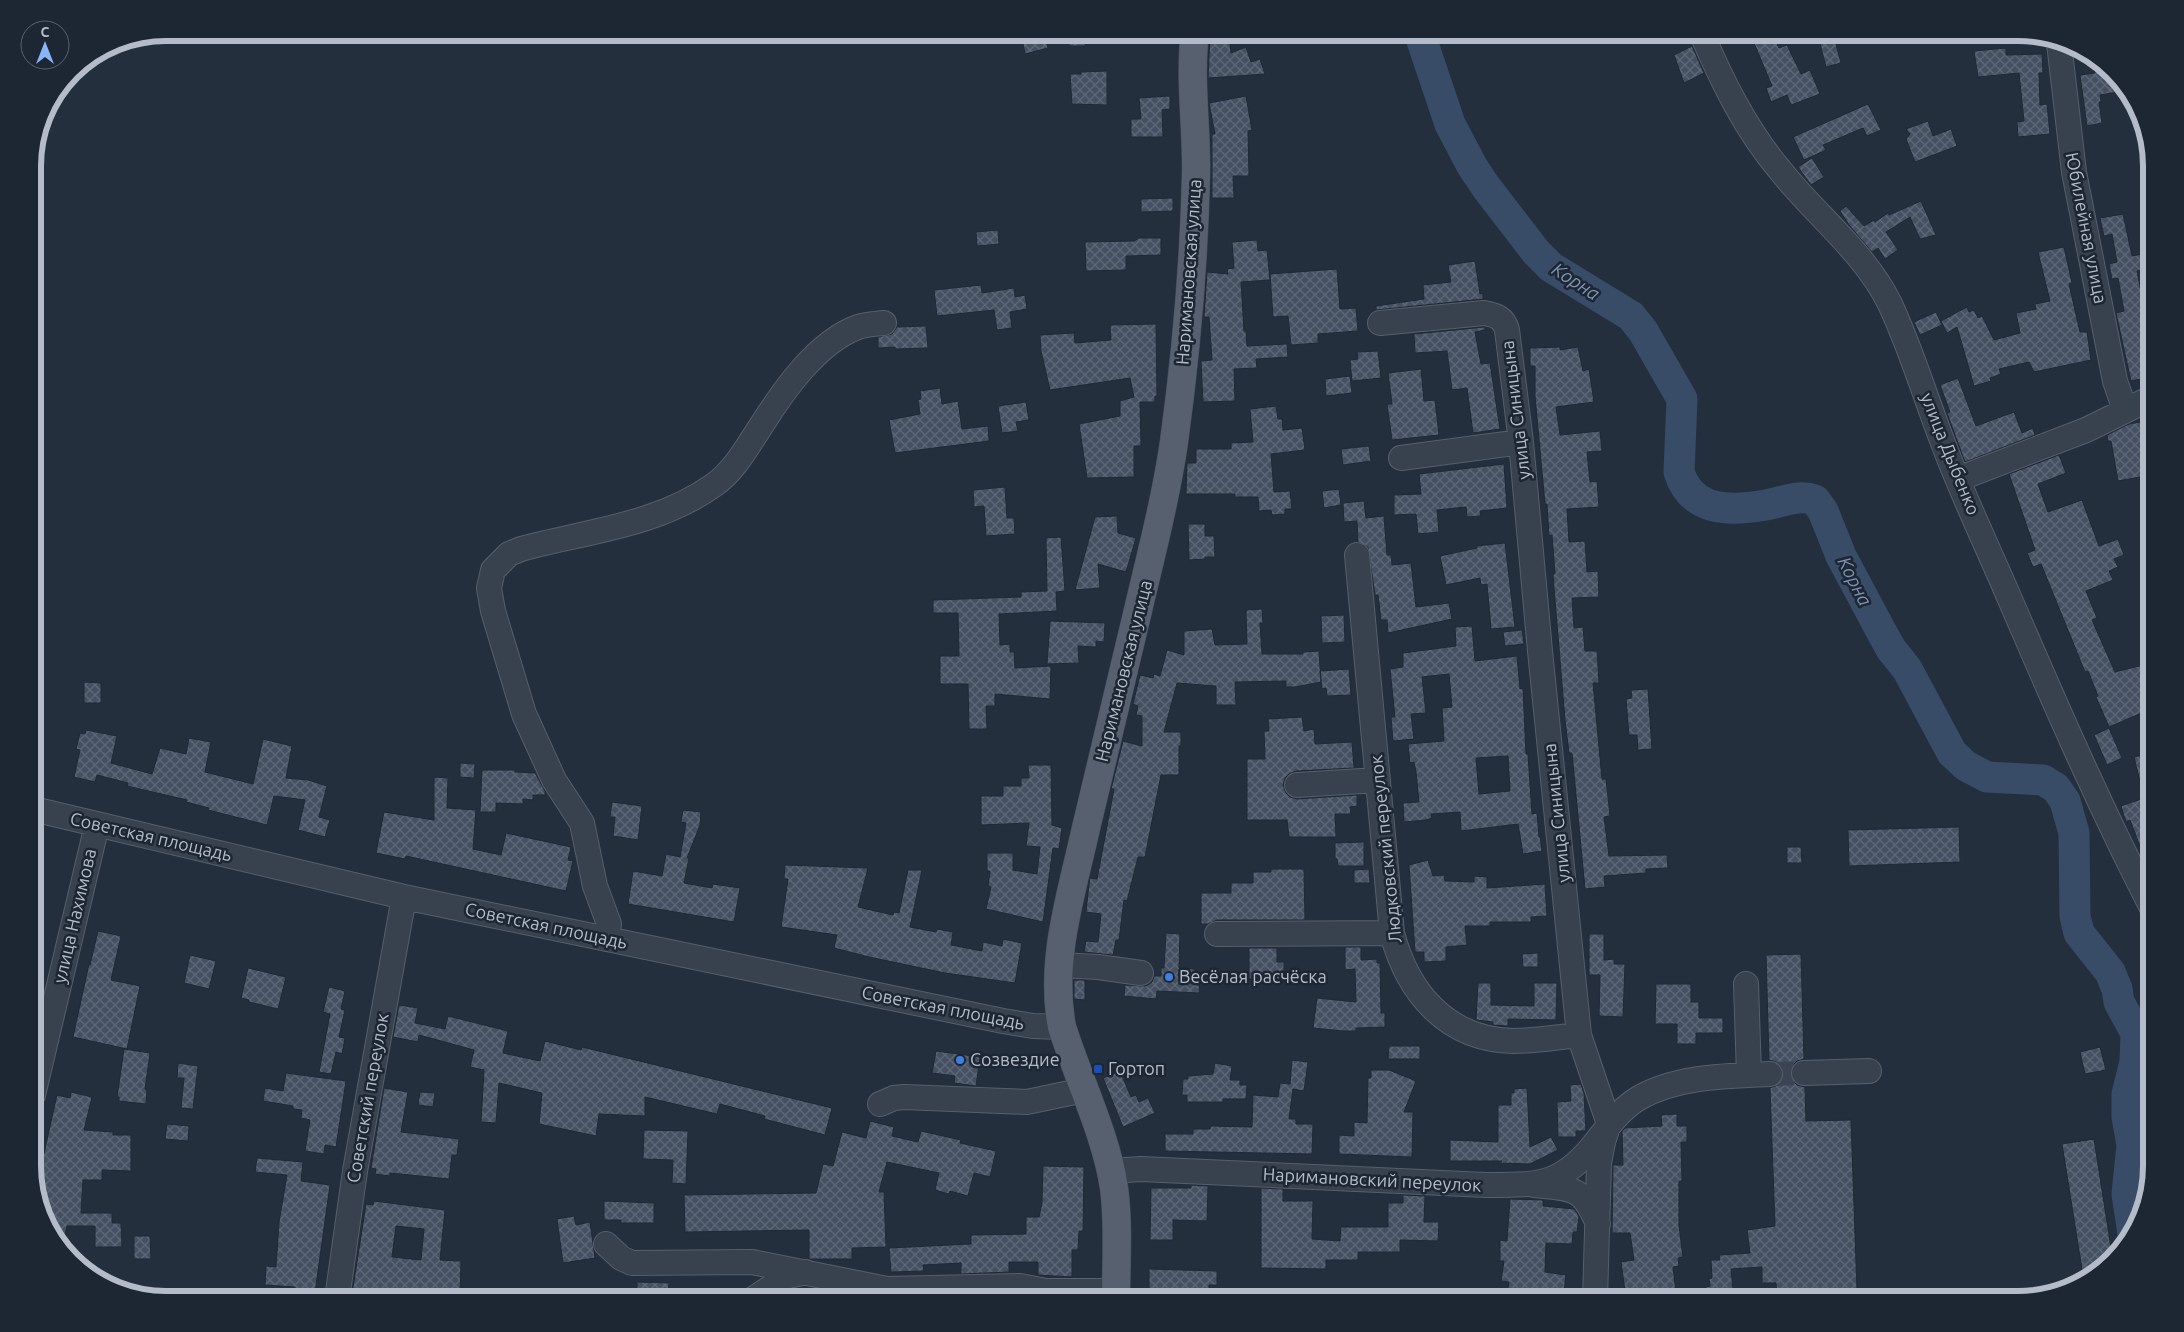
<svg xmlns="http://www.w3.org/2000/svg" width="2184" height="1332" font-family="Ubuntu,sans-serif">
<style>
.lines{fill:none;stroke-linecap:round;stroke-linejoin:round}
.river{stroke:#394c67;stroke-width:31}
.building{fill:url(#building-cross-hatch);stroke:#1f2835;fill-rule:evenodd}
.minor-tunnel{stroke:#3a4453;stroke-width:24;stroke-dasharray:24 12;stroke-linecap:butt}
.minor-casing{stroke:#565f6c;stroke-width:26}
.major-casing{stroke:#414a57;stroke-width:29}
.minor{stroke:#38414e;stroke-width:24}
.major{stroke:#56606e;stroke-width:28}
.shop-dot{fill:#3f7fe0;stroke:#1d2633;stroke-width:2}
.transit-dot{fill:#1a4fb4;stroke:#1d2633;stroke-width:2}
.labels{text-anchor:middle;stroke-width:5;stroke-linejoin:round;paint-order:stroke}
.street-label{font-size:18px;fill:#b4bcc9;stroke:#1d2633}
.poi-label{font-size:18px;fill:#b4bcc9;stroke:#1d2633;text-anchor:start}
.water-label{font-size:19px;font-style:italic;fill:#7c92b1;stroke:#1d2633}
.rim{fill:none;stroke:#b4bcc9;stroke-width:6}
</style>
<defs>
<pattern id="building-cross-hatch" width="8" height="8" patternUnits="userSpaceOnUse" patternTransform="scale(1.25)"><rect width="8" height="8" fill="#455162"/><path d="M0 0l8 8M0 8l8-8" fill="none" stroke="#5d6877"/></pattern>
</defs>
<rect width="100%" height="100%" fill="#242f3e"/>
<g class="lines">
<path class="river" d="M1419,32l31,92 22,42 14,21 50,65 15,15 80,49 12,15 39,68 -3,73c13,41 52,39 87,33 17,-3 32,-11 49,-5l8,11 18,45 39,73 11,20 16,20 45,84 14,13 21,11 56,3 13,8 9,13 9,32 1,83 4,17 31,39 7,17 2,13 17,31 -1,29 -8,32v23l5,28 -5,49 6,40"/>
</g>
<path class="building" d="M1068,32h16l1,14h-16z
M1044,34l4,14 -23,6 -3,-15z
M1773,34l6,14 8,-3 14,29 9,-4 10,24 -29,11 -4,-10 -16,7 -5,-14 6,-2 -18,-43z
M1229,35l2,18 15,-6 5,15 9,-3 5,15 -57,4 2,-42z
M1834,37l7,26 -15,4 -7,-27z
M1692,46l12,27 -20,10 -10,-28z
M2006,48v7l36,-1 1,19h-4l1,32 7,-1 3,30 -32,3 -1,-15 7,-1 -5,-48 -41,4 -4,-26z
M2093,58l25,26v8l-18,3 1,7h-2l3,21 -15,3 -7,-51 15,-2z
M1107,71v34l-35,-1 -2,-30h11v-2z
M1170,96v13l-8,1 1,27h-32v-18h10l-2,-21z
M1246,96l6,34 -4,1 1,45h-16l1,22h-22v-64h3l-6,-31z
M1868,104l13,26 -14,6 -4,-8 -40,17 3,5 -22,10 -11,-23z
M1928,121l5,15 18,-7 6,17 -42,16 -9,-23 4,-5 -4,-5z
M1812,158l12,19 -13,8 -13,-18z
M1173,198v13l-32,1v-13z
M1921,201l15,34 -16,4 -10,-22 -24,15 12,18 -13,9 -7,-11 -6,4 -23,-27 -9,-14 6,-5 18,20 10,-6 1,2 13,-9 1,2z
M2123,214l9,42 19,-4v16l-14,3 6,31 8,-2v77l-20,4 -15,-68 8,-2 -6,-33 -6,1 -3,-15 8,-2 -5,-28 -8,2 -4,-18z
M998,230l1,14 -22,2 -1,-14z
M1139,238h22v17l-35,1v14l-40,1 -1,-29 49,-1z
M1257,240l1,11 9,-1 3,30 -29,2 3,49h2l1,15 40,-2 1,13 -32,2 1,9 -23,1 1,32 -32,1 -2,-41 11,-1 -3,-43h-5l3,-45 21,2 -1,-5 7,-1 -2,-26z
M2064,247l8,36 -3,1 11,48h7l4,28 -57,12 -5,-10 -30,7 2,5 -11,4 1,3 -17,5 -17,-59 -10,6 -6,-12 26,-14 2,5 5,-2 4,8 4,-2 12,24 26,-7 -4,-20 20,-4 -1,-5 15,-3 -12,-49z
M1475,261l5,33 3,-1v6l-107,11v-4l48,-7 -1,-14 28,-3 -3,-17z
M1337,269l3,40 16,-1 2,23 -40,3v9l-27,2 -3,-29 -15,1 -3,-43z
M981,285l1,8 32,-5 1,9 10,-2 2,14 -17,3 2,16 -15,2 -3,-20 -57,6 -3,-26z
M1936,312l6,13 -22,10 -6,-13z
M1156,324l1,72h-2v6h-15l1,44h-7v31l-47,1 -8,-54 41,-8v-15l14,-4 -4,-19 -80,12 -9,-39 -1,-16 34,-2 1,10 36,-3 -1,-15z
M926,326l2,22 -33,1v-2l-17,1v-11l14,-3 5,-7z
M1485,327v3l-10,2 6,32 9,-1 10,66 -27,4 -6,-45 -15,2 -5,-39 -32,2 -1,-19z
M1560,347v3l18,-3 5,24 6,-2 5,33 -38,5 4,28 40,-4 2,20 -15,1 3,30 7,-1 2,26 -32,2 2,33 16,-1 2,31 11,-1 1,26 -27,1 2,30 9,-1 2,24h12l2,32h-6l9,96h4l4,37 -6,1 5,39 58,-1 1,13 -22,1v4l-42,3 1,11 -20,2 -13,-136h-3l-4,-33 -11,-132 -1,-14h2l-3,-39 -3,1 -2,-32h-2l-10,-108v-30h-5v-18z
M1378,351l3,27 -29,3 -2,-21 8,-1 -1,-7z
M1421,369l3,32 11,-1 4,35 -47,5 -5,-36h5l-4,-31z
M1350,376l2,17 -26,3 -1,-17z
M1958,378l18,48 38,-14 8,21 11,-5 2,7 -70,27 -18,-49 3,-1 -10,-27z
M940,388l2,16 16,-3 4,28 26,-3 1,15 -94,12 -6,-33 31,-6 -2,-14 3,-1 -1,-8z
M1026,402l3,18 -13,2 2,9 -16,2 -4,-27z
M1276,406l2,13h4l1,11 19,-2 3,22 -34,4 3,38 16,-1 2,18h-7v5l-13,1 -1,-5 -12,1 -1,-14h-23v-3h-49l1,-31h9v-14h35v-6l22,-1 -3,-33z
M2140,422l4,22 3,-1 4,32 -33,6 -7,-40h-3l-1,-6 22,-11z
M1369,446l2,15 -28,4 -2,-16z
M2059,455l7,18 -28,11 10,28 34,-12 17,46 19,-7 6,16 -10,4 4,8 -9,4 4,9 -27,11 11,27 -5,2 23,52 36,-9v46l-42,18 -13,-30 2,-1 -10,-25 -3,1 -44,-108 -8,3 -6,-14 8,-3 -26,-76z
M1504,464l3,44 -27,3 1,5 -14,1 -1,-10 -29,3 2,22 -21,2 -2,-20 -22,1v-20l27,-1 -2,-20z
M1005,487l2,31h7l1,16 -29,2 -2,-30 -10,1 -1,-17z
M1339,489l2,16 -17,3 -2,-17z
M1364,501l2,17 18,-2 3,39h4l1,10 19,-2 5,44 33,-4 3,16 -64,14 -1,-13h-6l-3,-25h-3l-7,-48 -10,-5 -1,-21 -13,1 -1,-19z
M1117,516l1,17 18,5 -10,34 -28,-8 2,24 -25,2 20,-73z
M1188,524h17v12h9l1,21h-10v2l-16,1z
M1061,537l4,54 -9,1 1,19 -58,3 1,31 10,-1v8h4l1,16 36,-2 -1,33 -55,-5v12h-9l1,23h-18l-1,-45h-28v-28h19l-1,-43h-25v-13l88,-3v-5l26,-1 -1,-53z
M1505,543l10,84 -24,2 -4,-45 -6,1 -1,-7 -34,7 -6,-29 37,-8v-2z
M1262,609l1,14h-3l2,31h41v-2l16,-1 2,31 -26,5h-9v-6l-51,1 1,23h-20v-19l-39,-3 -13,49h17v14h-2v29h-18l-16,82h-7l-11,44 -3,-1 -5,40h-3l-3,15 -29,-3 2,-11 12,1 3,-28 -15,-2 3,-28 1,-6 7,1 17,-90h-3l12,-48 19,5v-30l-6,-1 2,-9 -5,-2 7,-29 13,3 1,-4 6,2 7,-26 17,5v-24l28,-2 3,16 32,-1 -1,-34z
M1344,615l1,27 -23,1 -1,-27z
M1050,621l55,2 -1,19 -8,-1v6l-18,-1 1,17 -32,1z
M1472,626l3,35 42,-5 3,33 3,-1 3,66h2l4,60 5,-1 2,24 1,-1 2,15 -19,3 -5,-30 -57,7 -1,-19 -29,2 1,4 -6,2 -22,2 -1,-19 16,-1 -3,-30 -2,-10 -4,1 -2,-19 36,-3 -2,-33 10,-1 -3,-33 -27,3 4,36 -15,1 3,25 -21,2 -2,-24h4l-5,-48 13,-2v-14l53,-7 -1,-19zM1508,756l2,35 -31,3 -3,-36z
M1522,630l2,14 -19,2 -2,-14z
M1349,669l2,26 -24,1 -1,-8 -4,1 -2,-18z
M84,682l17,1v20h-17z
M1648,689l4,60 -14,1 -1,-15h-8l-3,-36 6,-1 -1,-8z
M1302,717l2,14 10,-2 1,15 37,-2 2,26 -58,3 -7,3 -4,4 -2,7 3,8 4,4 7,2 60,-4v11l-7,1 1,7h-16l1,23h-47l-2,-17h-40v-61h18l-1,-28h5l-1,-12z
M2109,728l13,30 -15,7 -13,-30z
M86,730l31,6 -6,27 41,11 8,-26 26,6 3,-16 22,4 -6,30 48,12 10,-45 29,7 -6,32 22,2 19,6 -8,31 11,3 -5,17 -27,-7 7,-30 -31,-4 -7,29 -59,-15 1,-2 -23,-6 1,-2 -60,-14 1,-3 -31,-8 -2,7 -21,-5 6,-27 -4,-1 4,-16 5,1z
M2151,753v120h-1l-20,-53 -4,2 -5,-16 23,-8 -10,-41z
M460,763l15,1 -1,14 -14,-1z
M1028,765h23l1,60 10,3 -3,21 -6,-1 -10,74 -57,-13 5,-22 -3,-1 2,-15h-3v-18h26v17l24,4 3,-27 -14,-1 3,-23 -48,2v-29h22v-10h18v-8h8z
M482,770h33v2l20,1 10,18v4h-12v5l-10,-1v5l-27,-1v9h-16z
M434,777l14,1 -1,30 29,2 -3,39 28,6 5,-22 65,14 -3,13 5,1 -7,30 -160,-35 -1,3 -29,-6 8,-41 50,8z
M612,802l30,4 -4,34 -25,-4 2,-19h-5z
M683,810l18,2 -1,13 -13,33h2l-5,25 28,5 1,-4 27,4 -6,34 -106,-18 5,-33 29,5 4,-22 14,3 6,-34 -5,-1z
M1959,827l1,35 -111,4 -1,-36z
M1364,842v24h-26l-1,-7h-2v-16z
M1787,847h14l1,16h-15z
M1428,860l5,16 11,-1 1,6 29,1v-6l13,1v11l58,-4 2,32 -16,1v5h-41v4h-25l2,19 -21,2v14l-22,1v-10h-9l-6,-87z
M785,865l83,3 -10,39 35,8 1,-3 5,1 9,-43h14l-12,57 26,5 1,-3 16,3 -2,13 31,6 1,-9 19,4 1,-7 19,4 -7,40 -70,-10 -76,-16 -35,-9 3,-13 -56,-8 7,-48h-4z
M1271,869h33l1,51h-88l-9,4h-7v-31h30v-10h22v-11h18z
M1369,869l1,14h-16v-13z
M98,931l23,5 -10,44 29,6 -13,63 -54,-12 16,-73 1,1z
M1166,933l14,1 -1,34 16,1v3h5l-1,21 -42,-2 -1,8 -32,-3 1,-11 21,1 6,-4 2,-6h7v-8h3z
M1589,934h15v26l10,-1v5h11l-2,53 -24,-1 1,-41h-11z
M1345,947h16v13l16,-1v4h3l1,50h4v14l-29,1v3h-13l-30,-3 4,-30 39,4 -1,-33 -10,1z
M1249,948h28v14h7v17h-35z
M1538,953v14h-15l-1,-13z
M1801,954l3,105 -7,2 -5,5 -2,8 2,6 5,5 8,2 1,34 45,-1 6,170 -38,1v9h-41l-2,-17h-14v-16l-31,2 3,31h-26l-2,-13 4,-1 -1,-7 3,-1 -1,-18h9l-1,-5 31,-2 -3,-23 28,-4 -5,-138 8,-3 4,-4 2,-7 -3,-8 -5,-4 -7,-2 -3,-105z
M190,955l26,6 -7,28 -25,-6z
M248,968l38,9 -8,32 -29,-7v-2l-8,-2z
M1074,980h11v20l-11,-1z
M1478,983h13v22l43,1v-23h23l-1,37 -48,-1v7l-15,-1v-3l-17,-2z
M1656,984h35v18h8v16h24v15h-27v11h-19v-20h-22z
M329,987l16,4 -4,18 4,1 -6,27 6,1 -3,16 -6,-2 -5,22 -12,-2 11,-58 -7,-2z
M399,1005l19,3 -3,15 30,6 3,-13 60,15 -5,22 37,8 5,-20 36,9 1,-3 250,61 -7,27 -61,-16 1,-3 -45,-12 -3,10 -72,-17v19l-46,-2 -3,22 -57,-12 3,-31 -43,-10 -3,40 -15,-1 3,-52 -14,-3 4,-17 -55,-15 -1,7 -25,-5z
M1389,1046h31v13h-32z
M2100,1047l6,23 -21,4 -5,-22z
M124,1049l26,4 -5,36 2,1 -1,14 -27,-3v-4h-2z
M936,1051l44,6 -4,29 -22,-3 1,-7 -23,-3z
M1292,1060l16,2 -4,29 -11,-2 -4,30h7v5h17l-1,30 -147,-3v-17h28v-5h17l1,-3 41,1 1,-32 25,2 2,-14 10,1z
M178,1063l20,3 -5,43 -12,-1 3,-30h-7z
M1215,1063l17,3 -2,14h10v5h7l-1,14h-23v3h-36v-7h-5l1,-16h5v-3l25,-2z
M1371,1070h18l27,11 -12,31h9l-1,45 -73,-3v-19l15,1v-14l13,1 1,-45h3z
M1120,1071l11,26 5,-2 3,7 9,-4 7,15 -32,14 -20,-49z
M286,1073l60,8 -10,66 -11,-2 -1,9 -19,-3 5,-31 -9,-2 1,-8 -9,-1v-3l-30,-5 2,-13 18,3z
M1581,1084l3,10 2,37h-10v6h-18l-1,-35 14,-1 -1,-16z
M384,1088l24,4 -7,40 58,7 -2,16h-5l-3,24 -59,-6v3l-15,-2 1,-5 -5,-1z
M1527,1088l3,59 21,-10 7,13 -28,14 -32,-1 4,-2h-52v-21l48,2v-37h13v-12h3v-4z
M71,1092l21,5 -8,33 29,2v3h18v36l-29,-1v10h-19l-2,33h31v10h9l1,24h-27v-21h-28l-4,19 -12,-12 -16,-52 5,-20 2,1 15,-67 13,3z
M420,1092l15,1 -2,14 -15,-2z
M1677,1114v12h10v16h-6l1,39h-3v45l4,31 -5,1 1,8 -6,1 3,25 -50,6 -5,-36 13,-2 -4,-27h-18l1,-68h10l-1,-34 3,-3 37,-2 -1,-11z
M870,1121l24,6 -2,9 26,6 3,-11 40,9 -1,3 36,8 -6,26 -16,-4 -6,23 -18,-5 -1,3 -14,-4 4,-17 -52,-11 -8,30h5l2,55 -34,1v11h-43v-29l-124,2 -1,-37 132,-2 7,-29 10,2 9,-34 24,6z
M167,1124l22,2 -1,15 -23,-2z
M644,1130l44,1 -2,53 -14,-1 1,-23 -30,-1z
M2094,1139l18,115 -28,28 -22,-138z
M257,1158l46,4 -2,19 29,4 -16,115h-20l1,-13 -30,-2 1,-19 10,1 3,-45 8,-47 -32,-3z
M1043,1166l41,1 -1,64h-4l-1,19h-6v27l-34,-2v-13h-29v10l-48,2v-11l-38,2 1,6 -33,1 -2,-24 82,-4v-9l55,-1v-17h13l3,-14z
M1191,1185l17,1 -1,35 -34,-1v20h-23l1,-52h40z
M1261,1188l22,1v12h30l-1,38 28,2 1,-14h47v-24h15v-8l22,1 -1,26h15l-1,19 -38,-1v12h-42v8h-32v9l-65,-1z
M1510,1199l33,1v6l31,3 5,7 -2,16h-4l-1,12 -26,-1 -1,29 21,3 -3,25h-57l3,-18 -8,-1 3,-20h-4v-21l7,1z
M374,1201l71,9 -5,50 21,1 -1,39 -39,-4 -1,4h-69l15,-96 7,1zM396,1226l28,3 -3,31 -29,-3z
M604,1201l50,2v20h-33v-3h-17z
M574,1216l2,9 14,-3 5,36 -32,5 -6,-44z
M134,1236h16l1,23h-17z
M1149,1269l68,2v14h-8v15h-60z
M637,1282l32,1 -1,13h-31z"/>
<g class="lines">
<path class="minor-tunnel" d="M1770,1074l34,-1"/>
<defs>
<path id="minor" d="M1701,32c21,49 45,98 79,138 36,46 84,81 110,134 22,47 36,96 55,144 20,53 45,104 67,156 44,102 88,203 139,302
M2059,43l15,129 41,209 10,29
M1380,323l104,-10c12,2 20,5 23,17l14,112 19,209 39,384 30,89 -6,18 -4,21 -4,136
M1401,458l120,-16
M1958,479l128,-49 65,-32
M1357,555l35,378c16,61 56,107 122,108 22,0 43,-4 65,-6
M1297,785l81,-5
M33,809l371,88 599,124 30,5 29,1
M1217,934l175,-1
M607,939l2,-15 -14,-38 -13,-63 -28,-43 -30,-66 -31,-103 -4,-23 4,-18 16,-16 12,-5c66,-18 135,-23 193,-64 21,-15 33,-38 47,-59 22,-35 56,-84 97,-99 8,-3 17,-3 26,-4
M1059,965l39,2 43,6
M1746,984l3,91
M1804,1073l65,-2
M33,1095l64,-270
M880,1104l14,-6 10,-1 123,5 57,-12
M1111,1171l30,-2 345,16c55,0 77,1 113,-47 12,-15 23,-30 40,-40 38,-22 88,-22 131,-24
M1535,1185c38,4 47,1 63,39
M606,1244l15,14 11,5 120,-1 135,27 133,-3 26,5h70
M337,1299l18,-128 49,-274
M753,1299l35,-23 18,-4"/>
<path id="major" d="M1116,1299c0,-36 3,-74 -2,-111 -7,-51 -36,-110 -52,-161 -13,-66 10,-135 24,-199 17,-74 36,-148 53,-222 13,-55 27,-109 35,-164 12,-88 20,-179 22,-268 1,-47 -7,-94 -1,-142"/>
</defs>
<use href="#minor" class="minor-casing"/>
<use href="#major" class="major-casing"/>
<use href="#minor" class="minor"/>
<use href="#major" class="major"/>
</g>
<g class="shop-dot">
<circle cx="1169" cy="977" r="5"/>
<circle cx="960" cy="1060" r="5"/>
</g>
<rect class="transit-dot" x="1093" y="1064" width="10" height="10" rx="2.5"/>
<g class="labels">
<g class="street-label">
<text transform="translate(2086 228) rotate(79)" y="6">Юбилейная улица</text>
<text transform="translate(1189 272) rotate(-86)" y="6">Наримановская улица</text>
<text transform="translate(1516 410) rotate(-97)" y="6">улица Синицына</text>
<text transform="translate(1950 454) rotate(68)" y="6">улица Дыбенко</text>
<text transform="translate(1124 671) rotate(-76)" y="6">Наримановская улица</text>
<text transform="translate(1557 813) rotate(-96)" y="6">улица Синицына</text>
<text transform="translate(151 837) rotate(13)" y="6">Советская площадь</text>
<text transform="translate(1386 849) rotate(-96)" y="6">Людковский переулок</text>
<text transform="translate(75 916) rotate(-77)" y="6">улица Нахимова</text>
<text transform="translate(546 926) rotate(12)" y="6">Советская площадь</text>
<text transform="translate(943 1008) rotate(11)" y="6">Советская площадь</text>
<text transform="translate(368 1098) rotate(-80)" y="6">Советский переулок</text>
<text transform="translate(1372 1180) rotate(3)" y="6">Наримановский переулок</text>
</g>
<g class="poi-label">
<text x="1179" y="983">Весёлая расчёска</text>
<text x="970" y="1066">Созвездие</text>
<text x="1108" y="1075">Гортоп</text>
</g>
<g class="water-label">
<text transform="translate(1576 281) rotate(33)" y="7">Корна</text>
<text transform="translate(1855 581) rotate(63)" y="7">Корна</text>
</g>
</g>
<path d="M0 0H2184V1332H0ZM166 41H2018A125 125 0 0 1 2143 166V1166A125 125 0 0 1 2018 1291H166A125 125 0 0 1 41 1166V166A125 125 0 0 1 166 41Z" fill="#1d2633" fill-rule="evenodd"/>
<path class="rim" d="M166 41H2018A125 125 0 0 1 2143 166V1166A125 125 0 0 1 2018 1291H166A125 125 0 0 1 41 1166V166A125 125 0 0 1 166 41Z"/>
<g transform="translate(45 45)"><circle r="24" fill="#1d2633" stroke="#59626f"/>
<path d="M0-4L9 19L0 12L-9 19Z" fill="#8ab4f8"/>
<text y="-8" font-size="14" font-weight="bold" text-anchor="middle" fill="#b4bcc9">С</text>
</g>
</svg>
